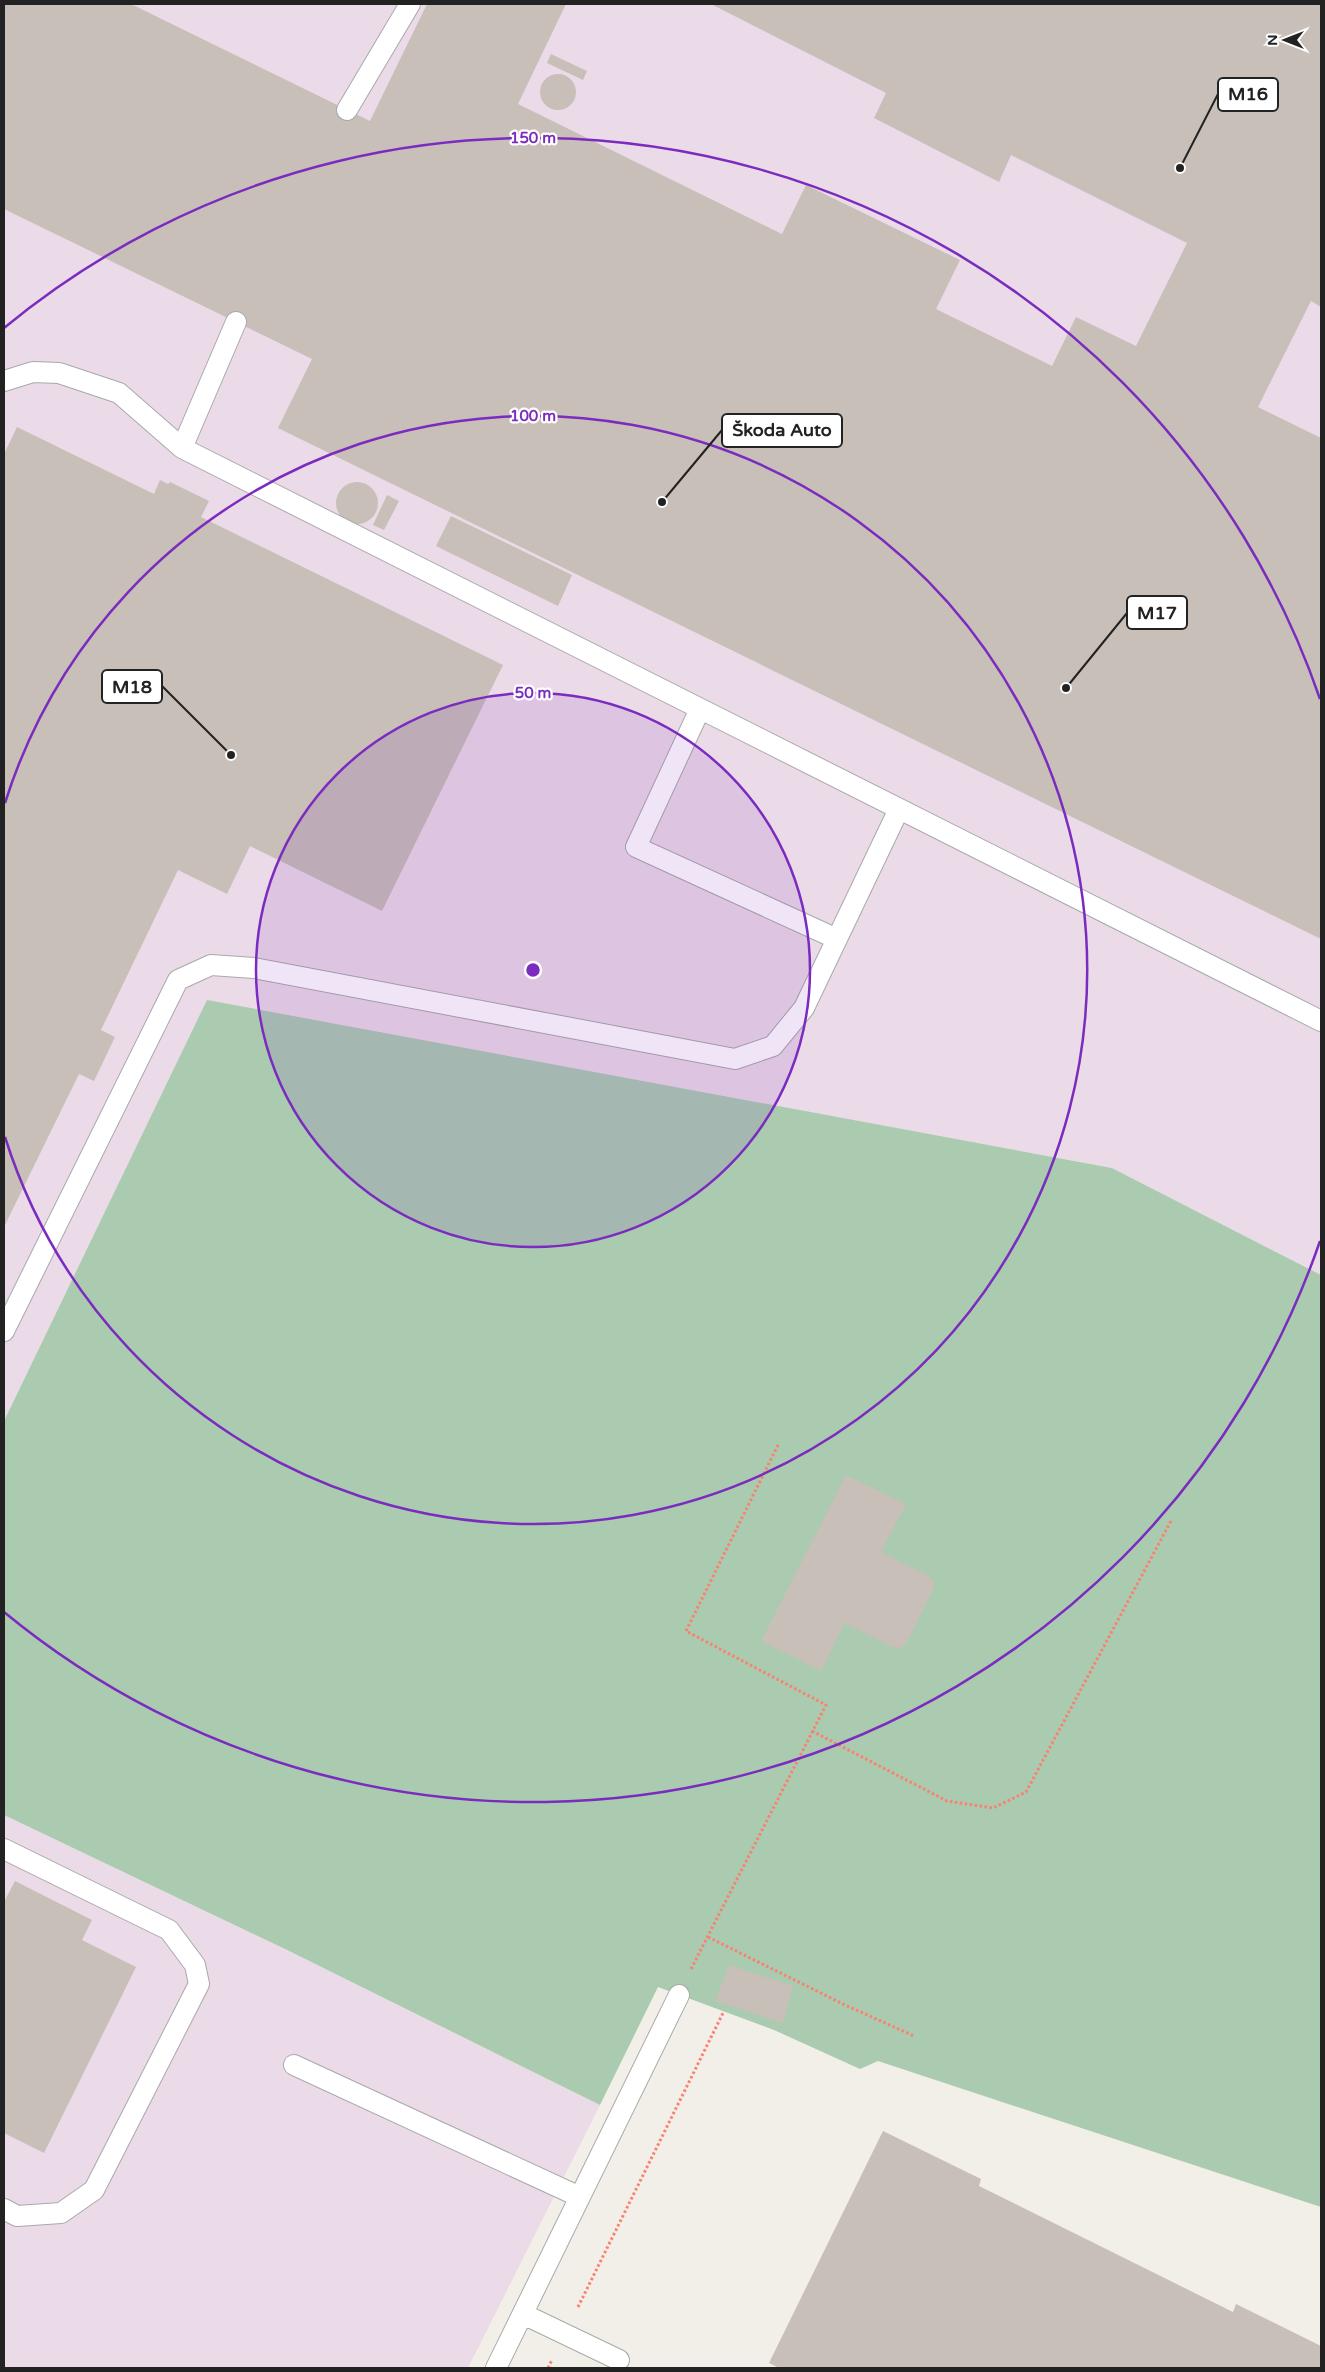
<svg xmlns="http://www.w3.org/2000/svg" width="1325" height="2372" font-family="'Varela Round',sans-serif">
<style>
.industrial{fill:#ebdbe8}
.cemetery{fill:#aacbaf}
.building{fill:#c7bfb8}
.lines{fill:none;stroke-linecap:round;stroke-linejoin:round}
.lane-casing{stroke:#a9a9a9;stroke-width:22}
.path{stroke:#fa8072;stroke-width:3;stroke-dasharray:2.5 2.5;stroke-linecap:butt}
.lane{stroke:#fff;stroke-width:20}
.ring{fill:none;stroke:#7b2cbf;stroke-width:2.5}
.centre{fill:#7b2cbf;stroke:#fff;stroke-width:2.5}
.ring-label{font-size:15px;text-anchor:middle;font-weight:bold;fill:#7b2cbf;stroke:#fff;stroke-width:4.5;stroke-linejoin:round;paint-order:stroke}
.leader{fill:none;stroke:#222;stroke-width:2}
.callout-dot{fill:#222;stroke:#fff;stroke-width:2}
.callout{fill:#fff;stroke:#222;stroke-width:2}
.callout-label{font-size:18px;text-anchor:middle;font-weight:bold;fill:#222}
</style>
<rect width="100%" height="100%" fill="#f2efe9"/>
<path class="industrial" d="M4,4h1317v1271l-209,-107 -905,-167 -203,420z
M4,1815l279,133 317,157 -132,263h-464z"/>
<path class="cemetery" d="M207,1000l905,168 209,107v932l-443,-146 -18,8 -86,-39 -116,-43 -58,118 -317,-157 -279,-133v-394z"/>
<path class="building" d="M4,4h127l239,117 57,-117h139l-48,100 264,130 24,-49 154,75 -24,49 116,57 24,-49 60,29 51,-103 -176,-88 -12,27 -125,-64 12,-25 -175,-89h610v303l-10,-6 -53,106 63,31v501l-1043,-511 34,-69 -308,-150z
M551,54l36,17 -4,9 -36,-17z
M540 92a18 18 0 1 1 36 0a18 18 0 1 1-36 0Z
M17,427l137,67 6,-14 8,4 2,-2 39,19 -8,16 302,148 -121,246 -132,-65 -23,48 -49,-24 -77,160 14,7 -21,44 -15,-7 -75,153v-773z
M336 503a21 21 0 1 1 42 0a21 21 0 1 1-42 0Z
M387,495l12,6 -15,29 -11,-5z
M451,516l121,59 -14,31 -122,-60z
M846,1475l60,29 -25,48 48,24 5,6 -1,8 -26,52 -6,6 -9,-1 -47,-24 -24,48 -60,-30z
M15,1881l77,39 -10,20 54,27 -92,186 -40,-20v-231z
M729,1965l64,21 -10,37 -68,-22z
M883,2131l98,48 -2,7 254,126 3,-8 85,42v22h-542l-10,-5z"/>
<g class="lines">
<defs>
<path id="lane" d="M347,110l63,-106
M236,322l-54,126 1139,573
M4,381l29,-9 26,1 60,20 63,55
M700,709l-64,138 201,92
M4,1331l174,-351 33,-15 43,3 481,91 38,-13 31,-38 95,-199
M4,1849l165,81 26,35 4,19 -105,206 -33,23 -44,3 -13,-7
M294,2065l286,132
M523,2314l96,46
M496,2368l183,-373"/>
</defs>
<use href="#lane" class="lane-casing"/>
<path class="path" d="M812,1731l135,70 46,7 33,-16 146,-273
M708,1937l135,67 71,32
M691,1969l135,-264 -140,-74 93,-188
M578,2307l146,-296
M548,2368l4,-8"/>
<use href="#lane" class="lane"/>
</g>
<circle cx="533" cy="970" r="277" fill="#7b2cbf" fill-opacity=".12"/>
<g class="ring">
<circle cx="533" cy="970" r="277"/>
<path d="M5 803A554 554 0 1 1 5 1137"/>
<path d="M1320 1241A832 832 0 0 1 4 1612M4 328A832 832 0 0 1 1320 699"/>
</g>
<circle cx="533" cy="970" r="8" class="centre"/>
<g class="ring-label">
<text x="533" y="143">150 m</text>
<text x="533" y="421">100 m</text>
<text x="533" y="698">50 m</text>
</g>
<path class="leader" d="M1180 168L1218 94M662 502L722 430M1066 688L1127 613M231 755L162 686"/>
<g class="callout-dot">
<circle cx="1180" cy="168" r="5"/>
<circle cx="662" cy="502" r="5"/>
<circle cx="1066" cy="688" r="5"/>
<circle cx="231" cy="755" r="5"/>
</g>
<g class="callout">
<rect x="1218" y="78" width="60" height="33" rx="5"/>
<rect x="722" y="414" width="120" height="33" rx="5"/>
<rect x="1127" y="596" width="60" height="33" rx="5"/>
<rect x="102" y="670" width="60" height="33" rx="5"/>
</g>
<g class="callout-label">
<text x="1248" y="100">M16</text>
<text x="782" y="436">Škoda Auto</text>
<text x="1157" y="619">M17</text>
<text x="132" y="693">M18</text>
</g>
<rect width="1325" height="2372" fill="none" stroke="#222222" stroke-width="10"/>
<g transform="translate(1285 40) rotate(270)" stroke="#ffffff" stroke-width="4" paint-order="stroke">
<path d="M0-4L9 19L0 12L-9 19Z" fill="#222222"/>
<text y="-8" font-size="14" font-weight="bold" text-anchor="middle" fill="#222222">N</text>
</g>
</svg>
